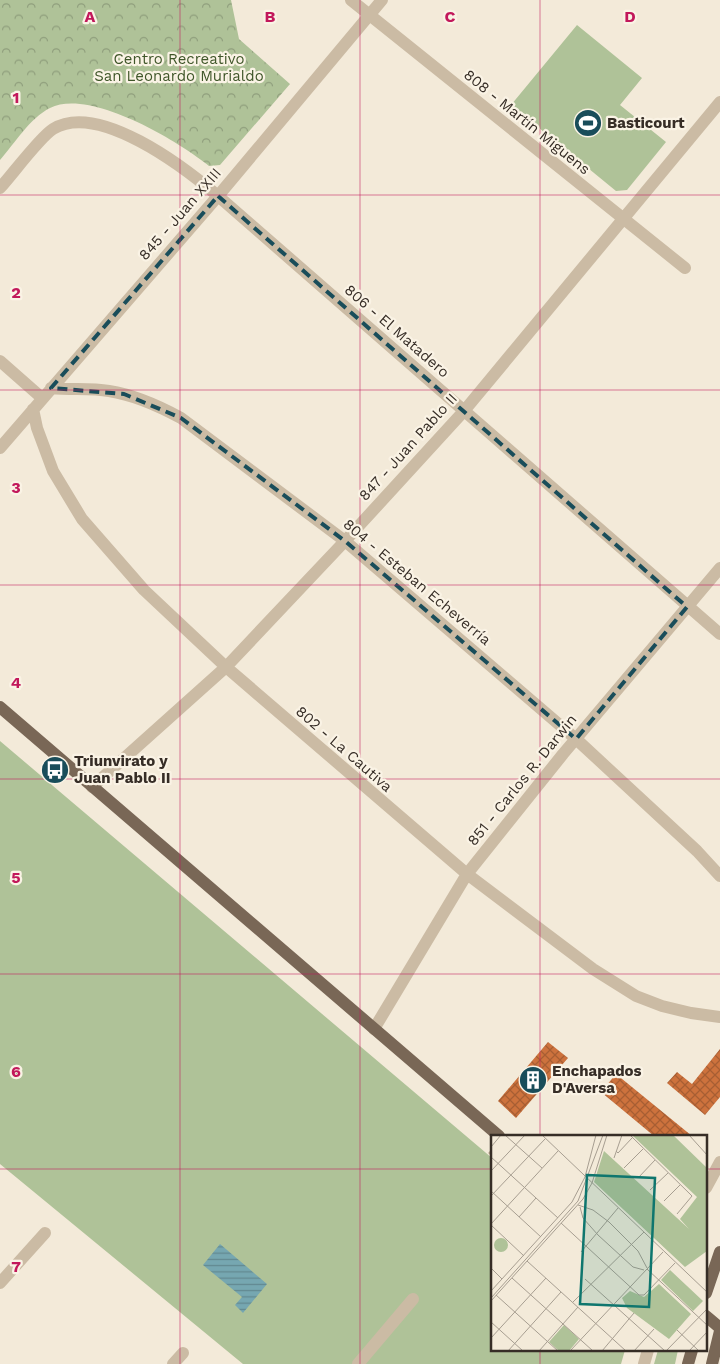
<svg xmlns="http://www.w3.org/2000/svg" width="720" height="1364" font-family="'Work Sans',sans-serif">
<style>
.green{fill:#afc298}
.park{fill:url(#park-crowns)}
.water{fill:url(#water-rules)}
.building{fill:url(#building-cross-hatch)}
.lines{fill:none;stroke-linecap:round;stroke-linejoin:round}
.path{stroke:#b7a58e;stroke-width:2.5;stroke-dasharray:2.5 2.5;stroke-linecap:butt}
.minor{stroke:#cbbba4;stroke-width:12}
.major{stroke:#796756;stroke-width:12}
.marked{fill:none;stroke:#194d5a;stroke-width:4;stroke-dasharray:10 6;stroke-linejoin:round}
.grid{fill:none;stroke:#c2185b;stroke-width:1;stroke-opacity:0.55}
.labels{text-anchor:middle;stroke-width:4.5;stroke-linejoin:round;paint-order:stroke}
.park-label{font-size:15px;fill:#3f5629;stroke:#faf3e5}
.street-label{font-size:15px;fill:#362d26;stroke:#faf3e5}
.poi-label{font-size:15px;font-weight:bold;fill:#362d26;stroke:#faf3e5;text-anchor:start}
.inset-road{fill:none;stroke:#a79e91;stroke-width:1}
.view{fill:#0f766e;fill-opacity:0.15;stroke:#0f766e;stroke-width:2.5}
.inset-edge{fill:none;stroke:#362d26;stroke-width:2.5}
.grid-label{font-size:16px;text-anchor:middle;font-weight:bold;fill:#c2185b;stroke:#faf3e5;stroke-width:4.5;stroke-linejoin:round;paint-order:stroke}
</style>
<defs>
<pattern id="park-crowns" width="20" height="18" patternUnits="userSpaceOnUse" patternTransform="scale(1.25)"><rect width="20" height="18" fill="#afc298"/><path d="M2 6a3 3 0 1 1 6 0M12 15a3 3 0 1 1 6 0" fill="none" stroke="#8f9e7c"/></pattern>
<pattern id="water-rules" width="6" height="5" patternUnits="userSpaceOnUse" patternTransform="scale(1.25)"><rect width="6" height="5" fill="#76a7b1"/><path d="M0 2.5h6" fill="none" stroke="#628890"/></pattern>
<pattern id="building-cross-hatch" width="8" height="8" patternUnits="userSpaceOnUse" patternTransform="scale(1.25)"><rect width="8" height="8" fill="#cd723d"/><path d="M0 0l8 8M0 8l8-8" fill="none" stroke="#a75e33"/></pattern>
</defs>
<rect width="100%" height="100%" fill="#f3ead9"/>
<path class="green" d="M577,25l65,53 -22,27 46,37 -39,48 -11,1 -105,-86z
M0,741l492,417v192h133l-4,14h-378l-243,-200z
M658,1350h20l-3,14h-21z"/>
<path class="park" d="M0,0h231l8,39 51,45 -70,81 -11,1c-31,-25 -119,-78 -159,-58 -20,10 -35,35 -50,52z"/>
<path class="water" d="M220,1244l47,40 -24,29 -8,-8 7,-8 -39,-32z"/>
<path class="building" d="M548,1042l20,16 -52,60 -18,-17z
M720,1049v48l-15,18 -38,-32 10,-11 15,12z
M616,1074l76,62h-38l-53,-44z"/>
<g class="lines">
<path class="path" d="M489,1152l3,3"/>
<path class="minor" d="M351,0l334,268
M0,188c12,-13 40,-51 53,-59 45,-28 131,38 165,67l502,438
M0,361l42,37
M51,388c20,2 39,0 58,3 26,4 50,15 72,27l164,123 231,198 121,112 23,25
M33,409l4,19 16,43 29,48 62,71 82,77 241,207 126,95 43,27 26,10 29,7 29,4
M0,448l218,-252 164,-196
M92,787l134,-120 119,-126 119,-130 256,-309
M374,1029l93,-155 96,-120 157,-186
M706,1188l14,-26
M0,1283l45,-50
M173,1364l10,-11
M358,1364l55,-65
M644,1364l4,-14"/>
<path class="major" d="M0,707l499,429
M706,1293l14,-41
M706,1316l14,12
M688,1364l4,-14
M712,1364l8,-33"/>
</g>
<path class="marked" d="M218,196l469,411 -111,132 -231,-198 -164,-123 -57,-24 -73,-6z"/>
<path class="grid" d="M180,0v1364M360,0v1364M540,0v1136M0,195h720M0,390h720M0,585h720M0,779h720M0,974h720M0,1169h492M706,1169h14M540,1350v14"/>
<defs>
<symbol id="stadium-disc" viewBox="-11 -11 22 22"><circle r="9.5" fill="#194d5a" stroke="#faf3e5"/><path d="M0-5a6.5 5 0 1 0 0 10a6.5 5 0 1 0 0-10ZM-3.5-1.8h7v3.6h-7Z" fill="#fff"/></symbol>
<symbol id="bus-disc" viewBox="-11 -11 22 22"><circle r="9.5" fill="#194d5a" stroke="#faf3e5"/><path d="M-5-6H5V4H4V6H2V4H-2V6H-4V4H-5ZM-3.5-4V0h7V-4ZM-3.5 1.2v1.5H-2V1.2ZM2 1.2v1.5H3.5V1.2Z" fill="#fff"/></symbol>
<symbol id="building-disc" viewBox="-11 -11 22 22"><circle r="9.5" fill="#194d5a" stroke="#faf3e5"/><path d="M-4-6H4V6H1V3H-1V6H-4ZM-2.5-4.3h1.7v1.8h-1.7ZM.8-4.3h1.7v1.8H.8ZM-2.5-1h1.7V.8h-1.7ZM.8-1h1.7V.8H.8Z" fill="#fff"/></symbol>
</defs>
<g fill-rule="evenodd">
<use href="#stadium-disc" x="572" y="107" width="32" height="32"/>
<use href="#bus-disc" x="39" y="754" width="32" height="32"/>
<use href="#building-disc" x="517" y="1064" width="32" height="32"/>
</g>
<g class="labels">
<g class="park-label">
<text x="179" y="64">Centro Recreativo<tspan x="179" dy="17">San Leonardo Murialdo</tspan></text>
</g>
<g class="street-label">
<text transform="translate(527 122) rotate(39)" y="5">808 - Martín Miguens</text>
<text transform="translate(180 214) rotate(-49)" y="5">845 - Juan XXIII</text>
<text transform="translate(397 331) rotate(41)" y="5">806 - El Matadero</text>
<text transform="translate(408 447) rotate(-48)" y="5">847 - Juan Pablo II</text>
<text transform="translate(417 582) rotate(40)" y="5">804 - Esteban Echeverría</text>
<text transform="translate(344 749) rotate(41)" y="5">802 - La Cautiva</text>
<text transform="translate(522 780) rotate(-51)" y="5">851 - Carlos R. Darwin</text>
</g>
<g class="poi-label">
<text x="607" y="128">Basticourt</text>
<text x="74" y="766">Triunvirato y<tspan x="74" dy="17">Juan Pablo II</tspan></text>
<text x="552" y="1076">Enchapados<tspan x="552" dy="17">D'Aversa</tspan></text>
</g>
</g>
<g transform="translate(491 1135)">
<rect width="216" height="216" fill="#f3ead9"/>
<path d="M141,0h41l34,33v83l-22,16 -91,-85 10,-31 85,78 -9,-10 17,-22zM3 110a7 7 0 1 1 14 0a7 7 0 1 1-14 0Z" fill="#afc298"/>
<path d="M179,135l33,31 -10,10 -32,-31zM168,149l32,30 -22,25 -42,-31 -5,-10 8,-7 14,6zM73,190l15,14 -10,12h-10l-10,-9z" fill="#afc298"/>
<path class="inset-road" d="M14,0l37,33M51,0l166,158M139,0l62,61 -15,18M198,0l19,21M0,12l10,-12M125,16l2,2 14,-15M0,22l67,61M123,23l8,-23M133,33l19,-19M0,36l34,-36M147,43l17,-18M159,55l18,-17M0,56l50,46M0,61l54,-57M173,66l16,-16M87,70l15,5 16,12 29,29 9,17M89,72l3,11 15,17 35,32 11,3M28,82l17,-19M70,88l78,72h5l31,-32M0,89l67,-73M0,90l33,31M90,117l37,-44M36,126l99,90M0,133l11,11M156,134l61,57M21,143l81,73M94,144l80,72M0,156l81,-89 13,-25 11,-42M5,160l62,56M0,163l87,-97 25,-66M0,166l92,-102 9,-16 15,-48M82,167l71,-70M0,187l32,29M186,195l22,21M0,203l55,-60M17,216l53,-59M48,216l39,-44M79,216l93,-99M111,216l32,-38M143,216l20,-22M175,216l42,-43M198,216l19,-20"/>
<path class="view" d="M96,40l68,3 -6,129 -69,-3z"/>
<rect width="216" height="216" class="inset-edge"/>
</g>
<g class="grid-label">
<text x="90" y="22">A</text>
<text x="270" y="22">B</text>
<text x="450" y="22">C</text>
<text x="630" y="22">D</text>
<text x="16" y="103">1</text>
<text x="16" y="298">2</text>
<text x="16" y="493">3</text>
<text x="16" y="688">4</text>
<text x="16" y="883">5</text>
<text x="16" y="1077">6</text>
<text x="16" y="1272">7</text>
</g>
</svg>
